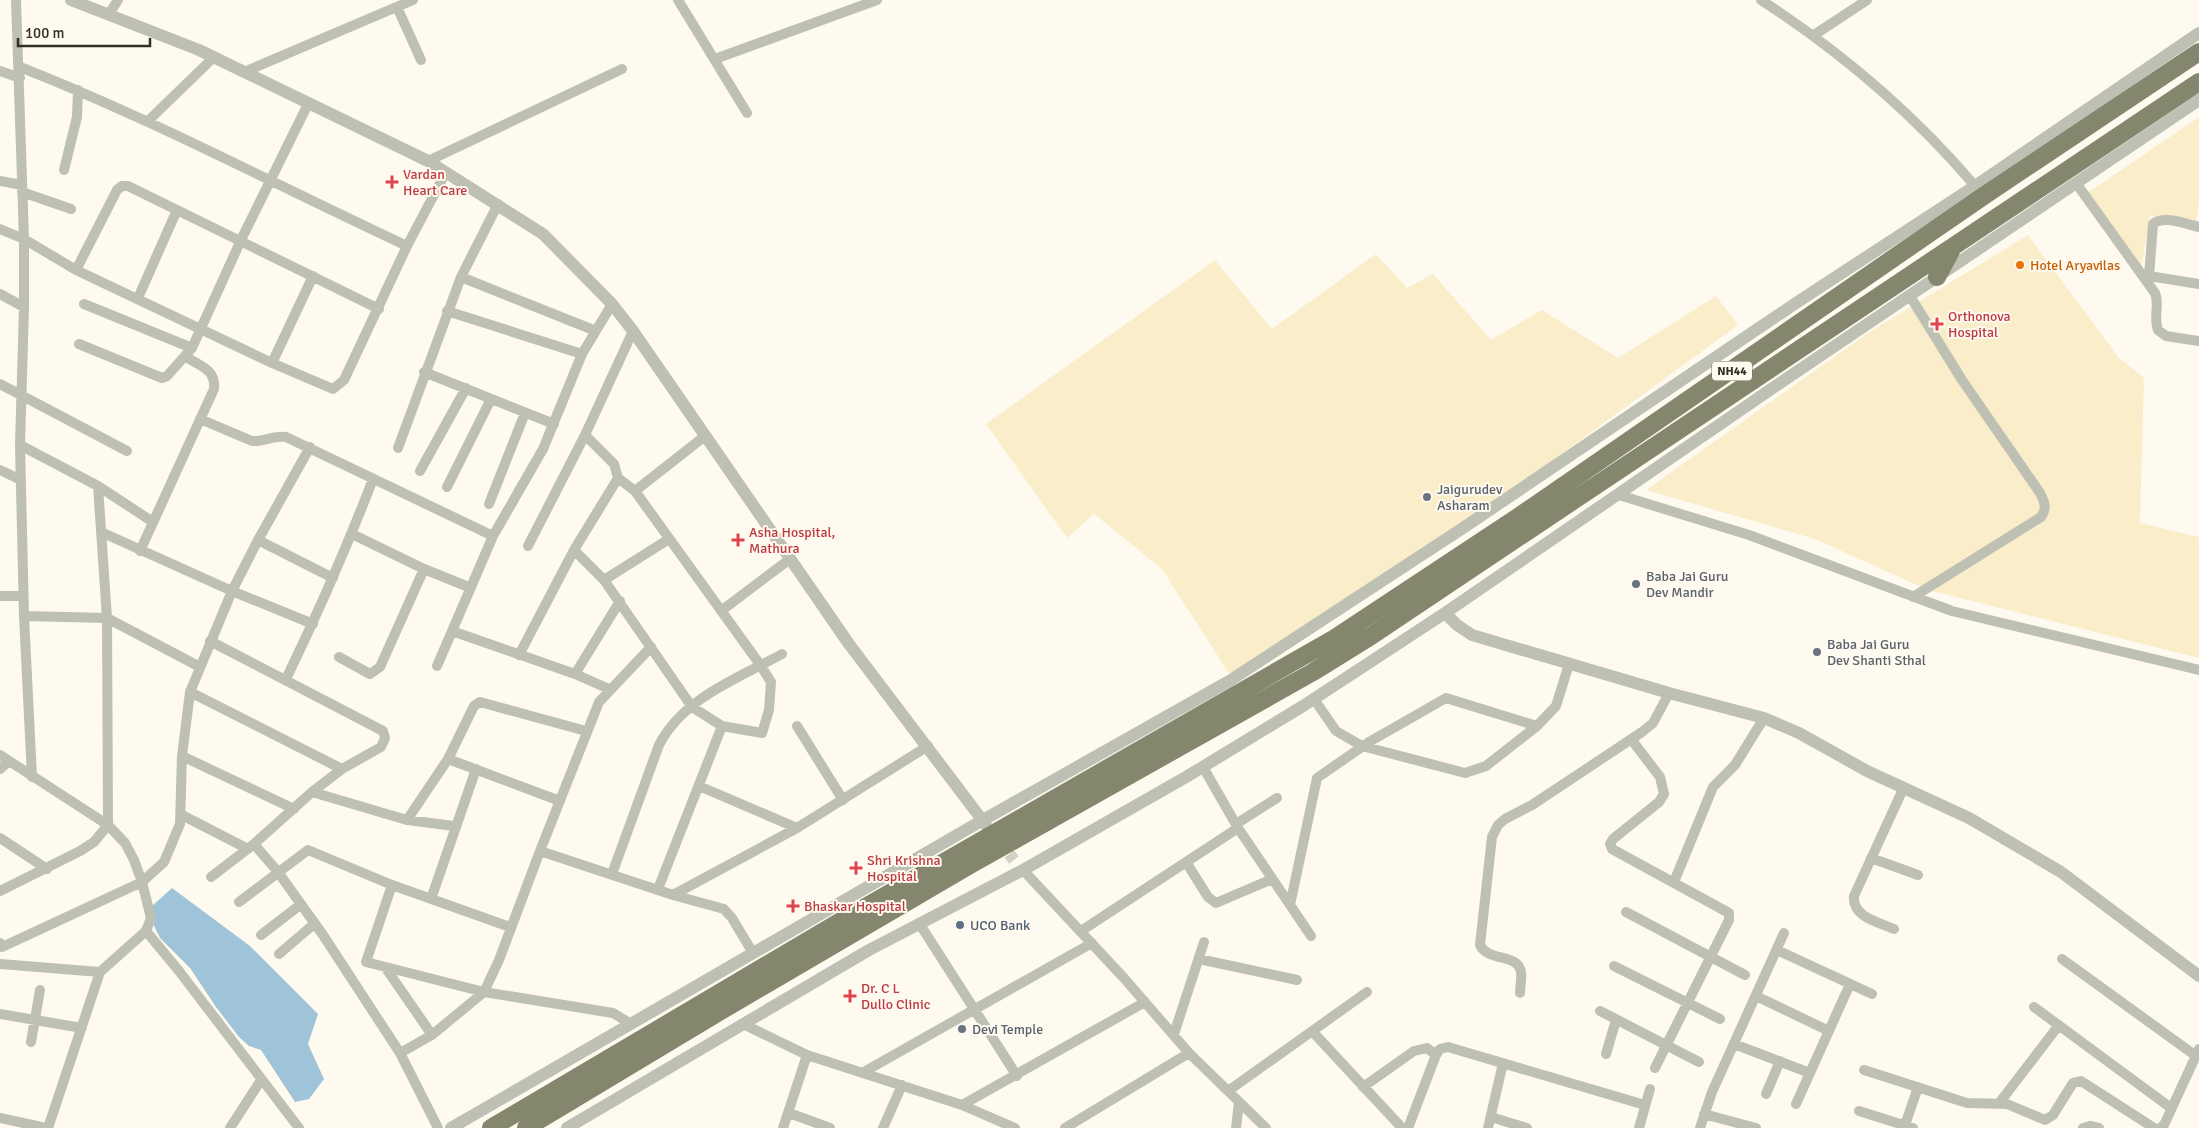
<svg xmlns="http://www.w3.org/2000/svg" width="2199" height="1128" font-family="Signika,sans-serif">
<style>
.built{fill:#faedca}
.water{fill:#9fc4da}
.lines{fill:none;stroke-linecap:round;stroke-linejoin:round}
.tertiary-tunnel{stroke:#d5d1c7;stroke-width:12;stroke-dasharray:12 6;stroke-linecap:butt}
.minor{stroke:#bec0b4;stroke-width:10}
.tertiary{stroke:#bec0b4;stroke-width:12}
.trunk{stroke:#84876e;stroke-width:18}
.health-dot{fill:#e0444e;stroke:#fefaef;stroke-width:2}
.food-dot{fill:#e8710a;stroke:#fefaef;stroke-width:2}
.worship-dot{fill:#6b7280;stroke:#fefaef;stroke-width:2}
.service-dot{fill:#5c6f8a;stroke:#fefaef;stroke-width:2}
.labels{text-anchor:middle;stroke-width:4;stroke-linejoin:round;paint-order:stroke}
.shield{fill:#fefaef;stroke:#706c62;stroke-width:1}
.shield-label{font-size:12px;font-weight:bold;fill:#332f25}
.health-label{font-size:14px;fill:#be3a42;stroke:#fefaef;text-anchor:start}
.food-label{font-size:14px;fill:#c56008;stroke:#fefaef;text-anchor:start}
.worship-label{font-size:14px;fill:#5b616d;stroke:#fefaef;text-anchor:start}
.service-label{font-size:14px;fill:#4e5e75;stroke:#fefaef;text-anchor:start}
</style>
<rect width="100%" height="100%" fill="#fefaef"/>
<path class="built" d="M2199,117v85l-3,21 -46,-7 -9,53 -61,-71z
M2028,235l91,123 25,20 -4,145 59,14v121l-271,-68 -113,-51 -169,-49 222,-157z
M1376,254l31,34 26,-14 58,66 51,-30 76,48 98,-62 22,29 -248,181 -260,169 -68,-106 -68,-55 -27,24 -81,-114 229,-164 57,69z"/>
<path class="water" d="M172,888l78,58 68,68 -10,30 16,35 -15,20 -14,3 -34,-52 -12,-4 -10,-9 -23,-30 -26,-39 -30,-30 -9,-18v-13z"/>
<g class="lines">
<path class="tertiary-tunnel" d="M998,840l16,20"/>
<path class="minor" d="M16,0l8,239v68l-4,138 4,171 8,161
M678,0l69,113
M1761,0c80,52 152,113 214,186
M397,7l24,53
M109,14l9,-14
M1814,35l53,-35
M715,59l162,-59
M20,67c132,52 258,119 387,179
M0,71l20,7
M244,72l169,-72
M148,121l66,-64
M428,161l194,-92
M64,170l13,-53 1,-27
M0,181l22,4
M2076,183l79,110c5,12 -2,24 3,37l8,6 33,5
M22,192l49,17
M0,229l24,10 52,31 196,93 61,26 11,-9 63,-134 39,-74
M76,270l41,-80 5,-4h6l251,123
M2143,275l56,9
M2149,276l4,-52c11,-9 33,0 46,3
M461,277l135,54
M0,294l24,13
M1910,296l52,84 78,113c5,10 7,15 1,24l-128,80
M138,298l39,-88
M84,304l108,44
M447,311l135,43
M79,344l83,34 5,-2 25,-28 49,-108 67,-136
M272,363l41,-87
M424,372l130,52
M0,384l127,67
M200,419l52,22c12,1 22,-6 34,-4l207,99 -56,130
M585,435l29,29 4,14 17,13 126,175 10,16 -2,28 -7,23 -40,-7 -30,-19 -88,-127 65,-41
M20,445l78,41 55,36
M398,448l63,-171 37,-73
M0,470l21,10
M420,471l46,-83
M447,487l44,-88
M635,491l70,-55
M1619,495l130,40 203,76 247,59
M489,504l36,-91
M101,532l131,59 81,33
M352,534l72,35 47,19
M493,536l50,-87 39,-95 30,-50
M258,540l75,38
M528,546l57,-111 48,-104
M140,551l74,-162c2,-19 -13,-23 -28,-32
M604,580l-30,-30 44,-72
M0,596h23
M721,611l69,-52
M24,616l83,2 93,49
M452,631l123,43 34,15
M210,641l173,90 2,7 -4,9 -39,22 -30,23 95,28 47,6
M651,647l-52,55 -59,149 133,44 51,14 8,9 21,35
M519,655l55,-105
M339,657l31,17 10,-7 44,-98
M575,674l45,-73
M286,679c32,-66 61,-132 87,-200
M190,692l152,77
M1314,699l22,32 26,15 103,27 21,-7 51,-40 19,-20 13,-42
M797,726l46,74
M1631,739l29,38 4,17 -5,8 -46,37 -3,5 2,5 117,64v7l-74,148
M0,755l108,70 17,18 9,17 8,22 9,36 -5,13 -46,41 -52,156
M182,756l112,53
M448,759l112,42
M1203,767l35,61 73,108
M0,769l9,-8
M699,786l98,42
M182,815l66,34
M407,820l41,-61 26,-53 6,-4 106,29
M1236,824l41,-26
M0,838l47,31
M254,844l24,28 45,63 77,118 38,75
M1871,858l47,17
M1186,862l22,35 8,6 56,-24
M1023,870l100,107 66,76 77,75
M612,874l47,-129c24,-47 78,-66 123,-91
M211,877l43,-33 58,-52
M1674,882l39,-95 22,-22 29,-47
M392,885l-26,77 118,30 129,21 18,11
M658,889l64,-163
M0,891l80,-40 14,-9 14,-17 -1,-207 -9,-132
M673,895l124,-67 131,-82
M431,899l45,-130
M239,902l69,-52 84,35 118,42
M1290,905l27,-127 52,-36 77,-44 91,28
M1626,912l119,63
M919,923l98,153
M1894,929c-16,-7 -42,-12 -40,-33l50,-109
M146,931l33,40 120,157
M1081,931l157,-103
M261,935l39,-30
M0,943l2,4 140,-65 22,-20 16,-38 2,-68 8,-64 42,-101 26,-51 52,-93
M1777,950l95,44
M279,954l35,-30
M1199,959l98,21
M2062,959l134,97
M0,964l100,8
M1614,966l106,53
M385,967l47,68
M1520,993c0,-7 2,-14 1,-21 -3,-19 -33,-10 -41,-27l12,-108 6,-12 7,-6 27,-14 110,-73 11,-9 16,-30
M1756,996l73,35
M2034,1007l137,101
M1600,1011l99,51
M0,1014l82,14
M743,1024l64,31 155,50 53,23
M1312,1031l90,97
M1174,1034l30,-92
M31,1042l9,-52
M1734,1044l76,29
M400,1053l32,-18 52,-43 15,-32 41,-109
M1606,1054l10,-34
M1864,1070l103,33 40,1 38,16 8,-5 20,-32 8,-2 73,47
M862,1073l230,-130
M1363,1087l51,-36 13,-3 9,7
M1228,1091l139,-99
M1766,1094l14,-33
M2000,1102l59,-77
M1796,1104l54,-120
M962,1105l183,-103
M1859,1111l54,17
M789,1113l41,15
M1704,1114l52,14
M1491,1117l36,11
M0,1118l46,10
M230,1128l31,-48
M783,1128l24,-73
M883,1128l19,-43
M1065,1128l124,-75
M1236,1128l3,-26
M1408,1128l28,-73 4,-6 8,-2 197,58
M1488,1128l15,-65
M1639,1128l11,-39
M1700,1128l12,-36 72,-159
M1904,1128l14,-41
M2083,1128l7,-2 9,2
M2160,1128l4,-3 35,-76"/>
<path class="tertiary" d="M71,0l128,50 229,111 115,73 69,70 21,27 216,313 137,181
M1445,613l12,12 15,10 197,58 95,25 35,15 68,38 102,47 92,54 138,104
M451,1128l532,-308 248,-140 232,-152 336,-227 176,-115 224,-153
M567,1128l302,-178 154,-80 163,-93 117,-71 142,-93 338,-232 416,-281"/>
<path class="trunk" d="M1937,277l14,-26
M491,1128l350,-207 494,-283 183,-121 467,-322 214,-143
M526,1128l193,-116 251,-147 343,-193 58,-36 828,-554"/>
</g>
<g class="health-dot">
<path d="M389.5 174.5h5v5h5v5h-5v5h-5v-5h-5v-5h5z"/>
<path d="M1934.5 316.5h5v5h5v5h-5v5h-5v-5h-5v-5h5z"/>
<path d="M735.5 532.5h5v5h5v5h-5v5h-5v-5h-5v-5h5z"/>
<path d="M853.5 860.5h5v5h5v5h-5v5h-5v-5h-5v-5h5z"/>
<path d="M790.5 898.5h5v5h5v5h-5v5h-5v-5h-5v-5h5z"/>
<path d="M847.5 988.5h5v5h5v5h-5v5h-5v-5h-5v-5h5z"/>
</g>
<circle class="food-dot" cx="2020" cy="265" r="5"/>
<g class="worship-dot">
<circle cx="1427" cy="497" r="5"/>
<circle cx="1636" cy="584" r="5"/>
<circle cx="1817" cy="652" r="5"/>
<circle cx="962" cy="1029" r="5"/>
</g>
<circle class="service-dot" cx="960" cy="925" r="5"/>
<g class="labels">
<rect class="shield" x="1712" y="361.5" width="40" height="19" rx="4"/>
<g class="shield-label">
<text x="1732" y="375">NH44</text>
</g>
<g class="health-label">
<text x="403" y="179">Vardan<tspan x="403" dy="16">Heart Care</tspan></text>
<text x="1948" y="321">Orthonova<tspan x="1948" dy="16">Hospital</tspan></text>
<text x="749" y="537">Asha Hospital,<tspan x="749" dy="16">Mathura</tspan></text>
<text x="867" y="865">Shri Krishna<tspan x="867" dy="16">Hospital</tspan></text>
<text x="804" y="911">Bhaskar Hospital</text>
<text x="861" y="993">Dr. C L<tspan x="861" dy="16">Dullo Clinic</tspan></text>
</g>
<g class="food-label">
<text x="2030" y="270">Hotel Aryavilas</text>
</g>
<g class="worship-label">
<text x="1437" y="494">Jaigurudev<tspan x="1437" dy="16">Asharam</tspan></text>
<text x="1646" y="581">Baba Jai Guru<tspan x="1646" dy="16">Dev Mandir</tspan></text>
<text x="1827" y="649">Baba Jai Guru<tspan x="1827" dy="16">Dev Shanti Sthal</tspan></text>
<text x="972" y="1034">Devi Temple</text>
</g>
<g class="service-label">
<text x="970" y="930">UCO Bank</text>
</g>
</g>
<path d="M18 38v8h132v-8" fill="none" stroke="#332f25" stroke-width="2.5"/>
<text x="25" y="38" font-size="15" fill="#332f25" stroke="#fefaef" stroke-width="4" paint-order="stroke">100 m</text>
</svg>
